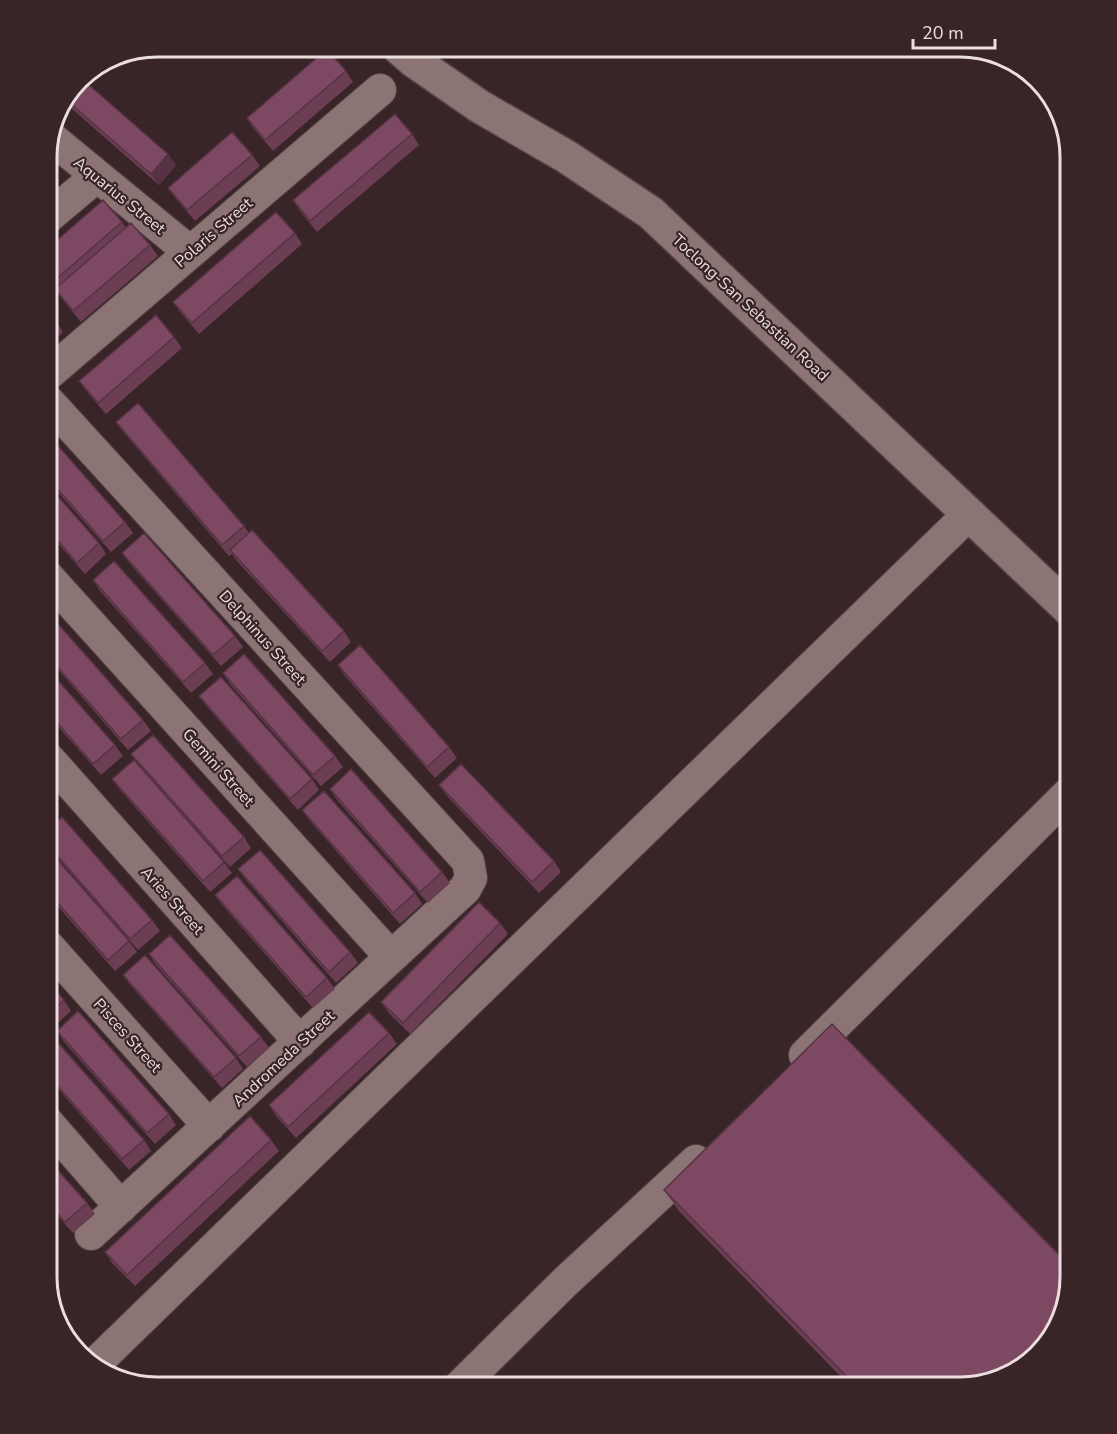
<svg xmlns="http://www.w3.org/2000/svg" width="1117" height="1434" font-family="'Nunito Sans',sans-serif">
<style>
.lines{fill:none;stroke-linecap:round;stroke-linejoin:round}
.minor-casing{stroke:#544445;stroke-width:34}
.tertiary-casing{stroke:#544445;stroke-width:36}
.minor{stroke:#8c7475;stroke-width:32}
.tertiary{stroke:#8c7475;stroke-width:33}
.wall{fill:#6b3e54}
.shaded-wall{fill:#573245}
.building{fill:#7c4862;stroke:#573245;stroke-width:1.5}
.labels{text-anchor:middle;stroke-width:4.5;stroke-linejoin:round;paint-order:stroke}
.street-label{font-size:16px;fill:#ecdedf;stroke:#392527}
.rim{fill:none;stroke:#ecdedf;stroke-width:3}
</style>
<rect width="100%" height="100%" fill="#392527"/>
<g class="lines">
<defs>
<path id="minor" d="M50,137l140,115
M47,218l50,-42
M47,375l333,-285
M47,400l421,461 3,17 -6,11 -374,345
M47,576l344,381
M47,757l253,285
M47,945l162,181
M805,1055l265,-263
M47,1122l74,85
M94,1365l875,-851
M459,1387l106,-105 131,-121"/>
<path id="tertiary" d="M398,47l16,14 65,45 88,51 84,56 419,397"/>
</defs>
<use href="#minor" class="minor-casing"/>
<use href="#tertiary" class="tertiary-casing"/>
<use href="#minor" class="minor"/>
<use href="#tertiary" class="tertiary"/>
</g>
<path class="wall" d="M346,71l7,11 -80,69 -19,-22 -7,-11z
M81,78l95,87 -17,20 -96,-84z
M412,134l7,11 -102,87 -17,-21 -7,-11z
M252,155l8,11 -65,55 -19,-22 -8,-11z
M47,164l12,17 -12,11z
M122,222l4,6 24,17 8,11 -77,66 -23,-28 -5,5 -6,-8v-42z
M295,233l7,11 -103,90 -18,-21 -8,-11z
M47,312l9,9 7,11 -16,15z
M174,337l8,11 -76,66 -19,-22 -8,-11z
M116,422l128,104 5,7 95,98 7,11 -21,20 -93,-101 -5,-7 -3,2 -105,-123z
M47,433l78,89 8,11 -22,19 -64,-72z
M47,484l52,59 7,11 -21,20 -38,-43z
M122,553l113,83 8,11 -22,19 -91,-102z
M93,580l112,83 8,11 -22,19 -91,-102z
M47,622l96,98 8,11 -23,19 -81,-93z
M338,665l111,82 8,11 -22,20 -90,-102z
M47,668l68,77 8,11 -22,19 -54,-61z
M223,673l112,83 8,11 -22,19 -91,-102z
M199,696l113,83 7,11 -21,20 -91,-103z
M131,754l113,83 7,11 -21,19 -91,-102z
M112,779l112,83 8,11 -22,19 -90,-102z
M439,785l115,76 7,11 -22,21 -92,-97z
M330,789l112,83 8,11 -22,20 -91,-103z
M47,794l10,14 -10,10z
M302,810l113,83 7,11 -22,20 -90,-103z
M47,831l105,89 8,11 -22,19 -91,-104z
M47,848l82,93 8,11 -22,19 -68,-77z
M238,869l112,83 8,11 -22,20 -90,-103z
M215,895l112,83 8,11 -22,19 -90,-102z
M500,923l8,11 -98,100 -21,-21 -8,-11z
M149,954l112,83 8,11 -22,19 -91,-102z
M123,975l113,83 7,11 -21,19 -91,-102z
M47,981l17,19 7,11 -21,19 -3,-3z
M57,1031l112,83 7,11 -21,19 -91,-102z
M389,1033l8,11 -101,94 -20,-22 -7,-11z
M47,1043l97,97 7,11 -22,19 -82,-94z
M271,1140l8,11 -144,135 -23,-23 -7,-11z
M47,1158l40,45 8,11 -22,19 -26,-29z
M664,1190l296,198h-108l-173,-177z"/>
<path class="shaded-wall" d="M168,154l8,11 -17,20 -8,-11z"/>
<path class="building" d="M327,49l19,22 -81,69 -18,-22z
M81,78l87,76 -17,20 -86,-75z
M395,114l17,20 -102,87 -17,-21z
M232,132l20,23 -65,55 -19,-22z
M47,164l4,6 -4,4z
M103,200l19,22 -75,65v-38z
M276,212l19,21 -103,90 -19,-21z
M131,223l19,22 -77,66 -18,-22z
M47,312l9,9 -9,8z
M156,315l18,22 -76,66 -19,-22z
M138,403l106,123 -22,19 -106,-123z
M47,433l78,89 -22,19 -56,-64z
M47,484l52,59 -22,20 -30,-35z
M252,530l92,101 -22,20 -92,-101z
M144,533l91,103 -22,19 -91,-102z
M114,561l91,102 -22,19 -90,-102z
M52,617l91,103 -22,19 -74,-84v-33z
M360,645l89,102 -22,20 -89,-102z
M244,654l91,102 -22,19 -90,-102z
M47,668l68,77 -22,19 -46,-53z
M221,677l91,102 -22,20 -91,-103z
M153,735l91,102 -22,19 -91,-102z
M134,760l90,102 -21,19 -91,-102z
M461,764l93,97 -22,21 -93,-97z
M351,769l91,103 -22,20 -90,-103z
M324,791l91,102 -22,20 -91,-103z
M62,817l90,103 -22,19 -83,-95v-13z
M47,848l82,93 -21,19 -61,-69z
M260,850l90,102 -21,20 -91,-103z
M237,876l90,102 -21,19 -91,-102z
M479,902l21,21 -97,100 -22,-21z
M170,935l91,102 -22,19 -90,-102z
M145,955l91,103 -22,19 -91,-102z
M47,981l17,19 -17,16z
M78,1011l91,103 -22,19 -90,-102z
M369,1012l20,21 -101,94 -19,-22z
M832,1024l238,242v11l-14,55 -35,37 -61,19h-102l-194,-198z
M53,1037l91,103 -22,19 -75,-85v-31z
M250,1116l21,24 -144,135 -22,-23z
M47,1158l40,45 -22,19 -18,-21z"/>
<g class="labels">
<g class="street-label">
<text transform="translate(120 195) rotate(39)" y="6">Aquarius Street</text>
<text transform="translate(213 232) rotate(-41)" y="6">Polaris Street</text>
<text transform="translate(751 307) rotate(43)" y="6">Toclong-San Sebastian Road</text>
<text transform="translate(263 637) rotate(48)" y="6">Delphinus Street</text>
<text transform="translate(219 767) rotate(48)" y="6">Gemini Street</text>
<text transform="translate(173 900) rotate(48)" y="6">Aries Street</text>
<text transform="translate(128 1035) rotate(48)" y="6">Pisces Street</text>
<text transform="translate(283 1058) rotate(-43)" y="6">Andromeda Street</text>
</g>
</g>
<path d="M0 0H1117V1434H0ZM157 57H960A100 100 0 0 1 1060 157V1277A100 100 0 0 1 960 1377H157A100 100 0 0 1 57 1277V157A100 100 0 0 1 157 57Z" fill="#392527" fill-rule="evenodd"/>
<path class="rim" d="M157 57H960A100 100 0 0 1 1060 157V1277A100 100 0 0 1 960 1377H157A100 100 0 0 1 57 1277V157A100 100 0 0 1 157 57Z"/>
<path d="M913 39v9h82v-9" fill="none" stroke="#ecdedf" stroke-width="3"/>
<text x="922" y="39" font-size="18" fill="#ecdedf" stroke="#392527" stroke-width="4.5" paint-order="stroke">20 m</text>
</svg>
